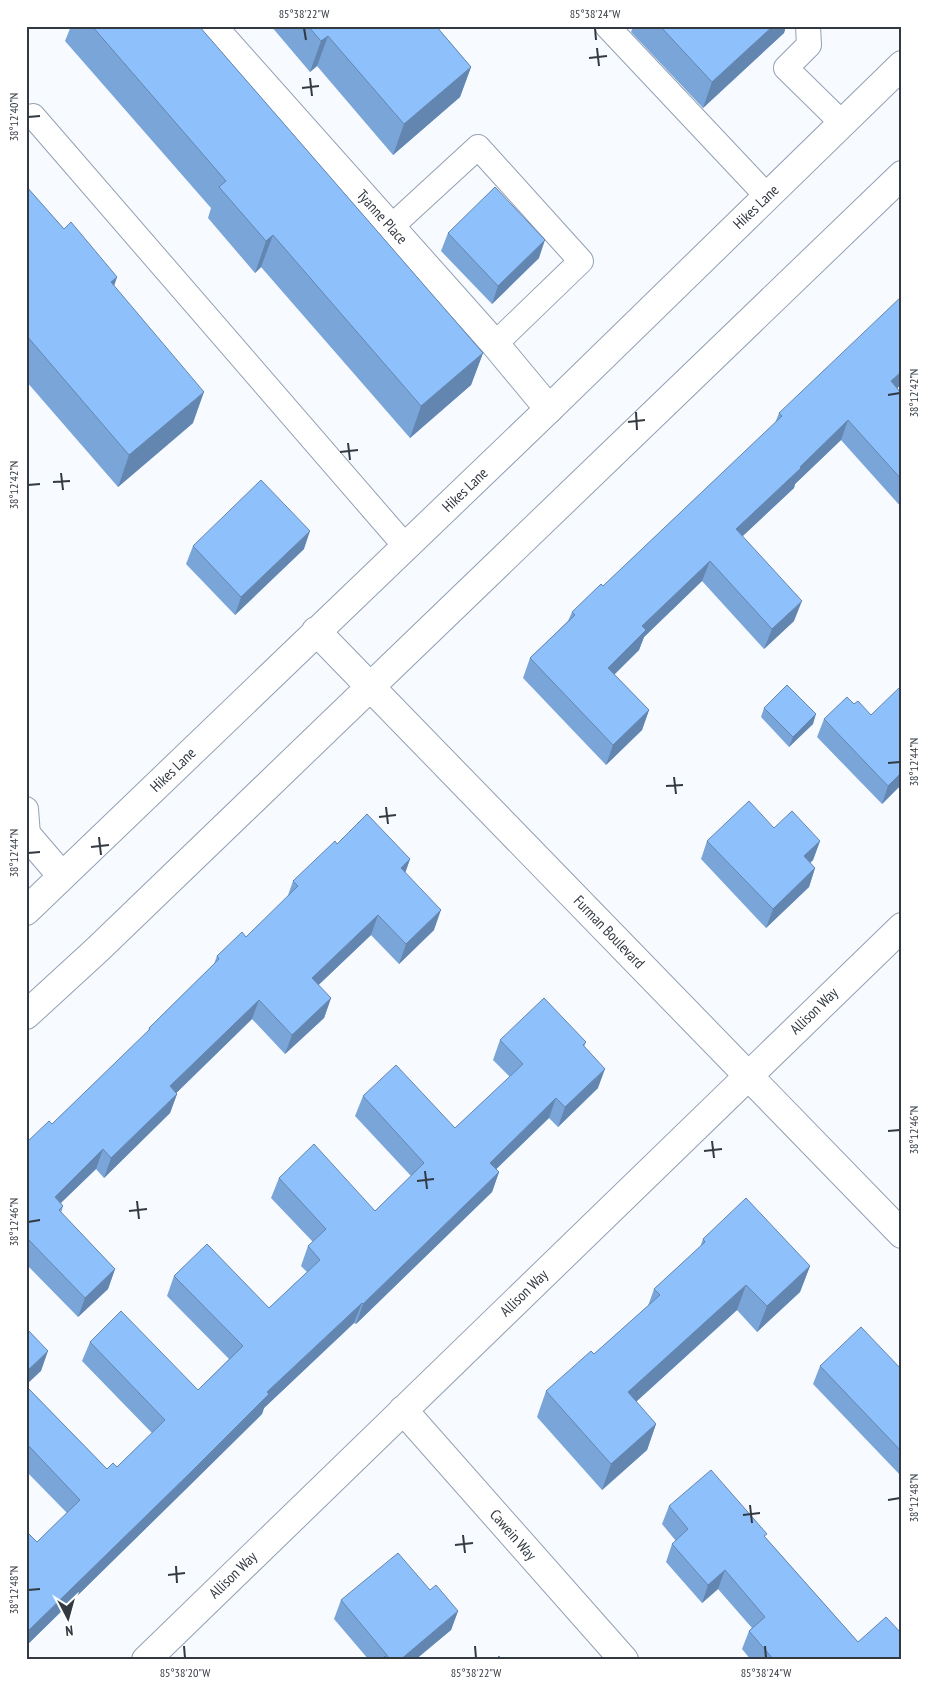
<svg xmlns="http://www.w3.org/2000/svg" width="928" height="1686" font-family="'PT Sans Narrow',sans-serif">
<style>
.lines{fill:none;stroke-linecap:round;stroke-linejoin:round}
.lane-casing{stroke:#93a1b2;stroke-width:26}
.street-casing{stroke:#93a1b2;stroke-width:30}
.secondary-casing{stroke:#93a1b2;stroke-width:30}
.lane{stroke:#fff;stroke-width:24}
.street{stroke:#fff;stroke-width:28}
.secondary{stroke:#fff;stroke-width:28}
.wall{fill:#7aa5d9}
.shaded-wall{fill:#6386b0}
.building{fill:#8ec0fc;stroke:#6386b0}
.ticks{fill:none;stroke:#333941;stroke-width:2}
.labels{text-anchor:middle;stroke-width:5;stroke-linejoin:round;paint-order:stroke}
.street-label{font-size:15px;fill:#333941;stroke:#fff}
.neatline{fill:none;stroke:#333941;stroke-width:2}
.ticks-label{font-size:12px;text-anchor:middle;fill:#333941}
</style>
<rect width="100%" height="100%" fill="#f7fafe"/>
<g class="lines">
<defs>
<path id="lane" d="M607,26l160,170
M808,26l1,19 -23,23 56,55
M33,116l373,431
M391,227l87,-80 103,114 -86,83
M26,809l2,26"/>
<path id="street" d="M212,26l283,318 54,65
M26,834l36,42
M403,1410l221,250
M146,1660l756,-733"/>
<path id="secondary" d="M316,631l586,603
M26,911l523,-502 353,-344
M26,1015l72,-66 804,-774"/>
</defs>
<use href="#lane" class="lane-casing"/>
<use href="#street" class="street-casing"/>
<use href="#secondary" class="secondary-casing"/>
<use href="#lane" class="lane"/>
<use href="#street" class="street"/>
<use href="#secondary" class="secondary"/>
</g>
<path class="wall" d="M71,26h128l284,327 -12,32 -61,53 -149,-171 -6,6 -47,-55 3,-10 -146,-167z
M271,26h165l35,41 -11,30 -67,58 -76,-89 -7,6z
M633,26h153l-2,7 -81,75 -72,-76z
M26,186l38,43 53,48 -3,9 79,137 -75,64 -92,-106z
M448,233l91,25 -47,46 -51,-53z
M897,388l5,6v114l-61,-68 -46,44 -1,4 -52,48 52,85 -30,28 -62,-68 -58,56 -5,13 -25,24 35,36 -7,20 -36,35 -83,-87 7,-20 38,-37 4,-9 31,-26 172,-163 4,-10z
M193,546l111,3 -69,66 -49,-51z
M902,689v95l-20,20 -65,-67 7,-18 30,-15 17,11z
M764,708l49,16 -24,23 -28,-30z
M707,841h113l-7,19 -3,3 5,5 -6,19 -43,41 -65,-69z
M337,844l73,15 -5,14 29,57 -35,34 -28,-29 -53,50 13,13 -7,20 -39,36 -33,-35 -76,74 1,1 -7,19 -66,65 -8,-9 -35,34 2,3 -2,7 54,56 -7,20 -30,28 -52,-53v-121l26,-19 96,-92 1,-4 65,-64 3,-8 29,-19 41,-39 6,-17z
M500,1040l86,2 -2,5 14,41 -40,39 -9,-9 -53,51 3,3 -7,20 -136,132 -2,-1 -90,85 -2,6 -77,76 -159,156v-115l11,11 30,-29 -41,-42v-85l81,83 10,-2 35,-34 -70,-72 8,-19 108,48 31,-31 -62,-63 7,-20 95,32 38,-36 -6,-6 7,-20 5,-4 -42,-44 8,-20 96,33 36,-35 -56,-60 8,-20 92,32 55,-51 -17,-17z
M703,1239l107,27 -10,26 -43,40 -20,-22 -101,92 20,22 -9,26 -45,40 -65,-73 9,-26 48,-37 54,-48 6,-17 46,-42z
M820,1366l82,4v107l-89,-93z
M669,1506l97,32 92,104 44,18h-151l-9,-11 7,-18 3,-3 -34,-39 -16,14 -36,-41 6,-18 4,-3 -14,-17z
M430,1590l28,21 -7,19 -36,30h-46l-35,-41 7,-19z"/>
<path class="shaded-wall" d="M773,26h13l-2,7 -81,75 9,-26z
M328,36l-11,30 -7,6 11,-31z
M471,67l-11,30 -67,58 11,-31z
M273,235l-12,32 -6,6 11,-32z
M545,240l-6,18 -47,46 6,-18z
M117,277l-11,32 5,-27z
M483,353l-12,32 -61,53 11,-32z
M902,371v13l-19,17 8,-20z
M204,392l-11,31 -75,64 11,-32z
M848,420l-7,20 -46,44 -1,4 -65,61 7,-20z
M310,531l-6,18 -69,66 6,-18z
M710,561l-8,20 -58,56 -5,13 -38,38 7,-20 34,-42z
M802,601l-8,20 -30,28 8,-20z
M649,710l-7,20 -36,35 7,-20z
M816,714l-3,10 -24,23 4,-10z
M902,772v12l-20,20 6,-18z
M820,841l-7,19 -15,14 6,-18z
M410,859l-7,20 -2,-11z
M815,868l-6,19 -43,41 7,-19z
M441,910l-7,20 -35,34 7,-20z
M378,915l-7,20 -66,63 7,-20z
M331,998l-7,20 -39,36 7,-19z
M259,1000l-7,19 -89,87 7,-20z
M605,1069l-7,19 -40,39 7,-20z
M177,1094l-7,19 -66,65 7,-20z
M556,1098l-7,20 -66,64 7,-19z
M103,1149l-7,20 -49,47 8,-19z
M499,1172l-7,20 -136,132 7,-20z
M810,1266l-10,26 -43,40 10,-26z
M115,1269l-7,20 -30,28 7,-19z
M746,1285l-9,25 -119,108 10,-26z
M362,1303l-8,20 -90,85 -2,6 -77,76 -159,156v-13l241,-241z
M48,1351l-7,20 -15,14v-13z
M656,1424l-9,26 -45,40 9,-26z
M725,1570l-7,19 -16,14 6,-18z
M458,1611l-7,19 -36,30h-15z"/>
<path class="building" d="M92,26h107l284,327 -62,53 -148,-171 -7,6 -47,-54 7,-6z
M308,26h128l35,41 -67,57 -76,-88 -7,5z
M660,26h113l-61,56z
M26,186l38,43 7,-7 46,55 -6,5 93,110 -75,63 -103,-120z
M495,187l50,53 -47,46 -50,-53z
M902,296v75l-11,10 11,13v86l-54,-60 -48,47 1,1 -65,61 66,72 -30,28 -62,-68 -68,65 4,4 -38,38 41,42 -36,35 -83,-87 45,-43 -3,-3 29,-28 2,2 179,-170 -3,-3z
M261,480l49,51 -69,66 -48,-51z
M787,685l29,29 -23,23 -29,-29z
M900,687l2,2v83l-14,14 -64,-67 23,-22 7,7 4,-3 13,14z
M749,801l25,27 18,-17 28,30 -16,15 11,12 -42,41 -66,-68z
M367,814l43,45 -9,9 40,42 -35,34 -28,-29 -66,63 19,20 -39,37 -33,-35 -89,86 7,8 -66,64 -8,-9 -48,48 8,9 -4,4 56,59 -30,29 -59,-61v-94l23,-22 3,3 98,-95 -1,-1 70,-69 -2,-3 25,-24 4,5 52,-51 -5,-5 42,-40 2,3z
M544,998l42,44 -3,3 22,24 -40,38 -9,-9 -66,65 9,9 -136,132 -1,-1 -95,89 2,2 -77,77 -166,162v-102l11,11 43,-42 -54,-57v-57l81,83 6,-6 4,4 48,-47 -75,-78 31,-31 77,79 45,-44 -69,-70 33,-32 62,64 51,-48 -12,-14 18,-17 -47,-51 35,-34 61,67 49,-48 -61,-67 33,-31 59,63 68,-64 -23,-24z
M746,1198l64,68 -43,40 -21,-21 -118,107 28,32 -45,40 -65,-73 45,-40 3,3 66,-59 -6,-6 51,-47 -2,-3z
M861,1327l41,43v82l-82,-86z
M26,1328l22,23 -22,21z
M711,1470l56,64 -3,2 94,106 28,-25 16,17v24l-2,2h-126l-25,-29 16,-14 -40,-47 -17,15 -36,-41 16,-15 -19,-23z
M398,1553l32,37 6,-5 22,26 -58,49h-9l-50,-60z
M385,1656l3,4h-7z
M499,1656l3,4h-7z"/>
<path class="ticks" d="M304,28l2,12M595,28l1,12M597,48l2,18M589,58l18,-2M310,78l2,18M302,88l17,-2M28,117l12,-1M888,395l12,-2M636,412l1,18M628,422l17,-2M348,443l2,17M340,452l18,-2M61,473l2,17M53,482l17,-1M28,485l12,-1M888,763l12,-1M674,777l2,17M666,786l17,-1M386,807l2,17M379,817l17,-2M99,837l2,18M91,847l18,-2M28,853l12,-1M888,1131l12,-1M712,1141l2,17M704,1151l18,-2M425,1171l2,18M417,1181l17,-2M137,1201l2,18M129,1211l18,-2M28,1222l12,-2M888,1500l12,-2M750,1505l2,18M743,1515l17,-2M463,1535l2,18M455,1545l18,-2M176,1566l1,17M168,1575l17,-2M28,1590l12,-1M184,1646l1,12M475,1646l1,12M765,1646l1,12"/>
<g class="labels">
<g class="street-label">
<text transform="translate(756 207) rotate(-44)" y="5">Hikes Lane</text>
<text transform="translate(382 217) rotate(48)" y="5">Tyanne Place</text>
<text transform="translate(465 490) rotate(-44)" y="5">Hikes Lane</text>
<text transform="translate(173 770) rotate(-44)" y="5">Hikes Lane</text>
<text transform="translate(609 932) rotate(46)" y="5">Furman Boulevard</text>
<text transform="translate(814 1011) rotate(-44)" y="5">Allison Way</text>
<text transform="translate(524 1293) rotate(-44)" y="5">Allison Way</text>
<text transform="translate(513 1535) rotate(49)" y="5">Cawein Way</text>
<text transform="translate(233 1575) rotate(-44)" y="5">Allison Way</text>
</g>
</g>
<rect width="928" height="1686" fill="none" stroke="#ffffff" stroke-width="55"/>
<g transform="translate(68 1618) rotate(174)" stroke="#ffffff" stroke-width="4" paint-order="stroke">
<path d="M0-4L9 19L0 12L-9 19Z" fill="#333941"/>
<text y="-8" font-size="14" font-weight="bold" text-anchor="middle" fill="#333941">N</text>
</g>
<rect x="28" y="28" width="872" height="1630" class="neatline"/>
<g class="ticks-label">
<text x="304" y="18">85°38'22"W</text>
<text x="595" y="18">85°38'24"W</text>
<text transform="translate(14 117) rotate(-90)" y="4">38°12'40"N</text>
<text transform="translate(914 393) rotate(-90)" y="4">38°12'42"N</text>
<text transform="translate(14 485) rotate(-90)" y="4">38°12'42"N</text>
<text transform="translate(914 762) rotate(-90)" y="4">38°12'44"N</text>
<text transform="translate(14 853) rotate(-90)" y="4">38°12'44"N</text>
<text transform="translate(914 1130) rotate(-90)" y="4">38°12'46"N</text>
<text transform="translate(14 1222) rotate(-90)" y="4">38°12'46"N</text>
<text transform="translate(914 1498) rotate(-90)" y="4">38°12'48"N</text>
<text transform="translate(14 1590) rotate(-90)" y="4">38°12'48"N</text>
<text x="185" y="1677">85°38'20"W</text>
<text x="476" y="1677">85°38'22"W</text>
<text x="766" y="1677">85°38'24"W</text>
</g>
</svg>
